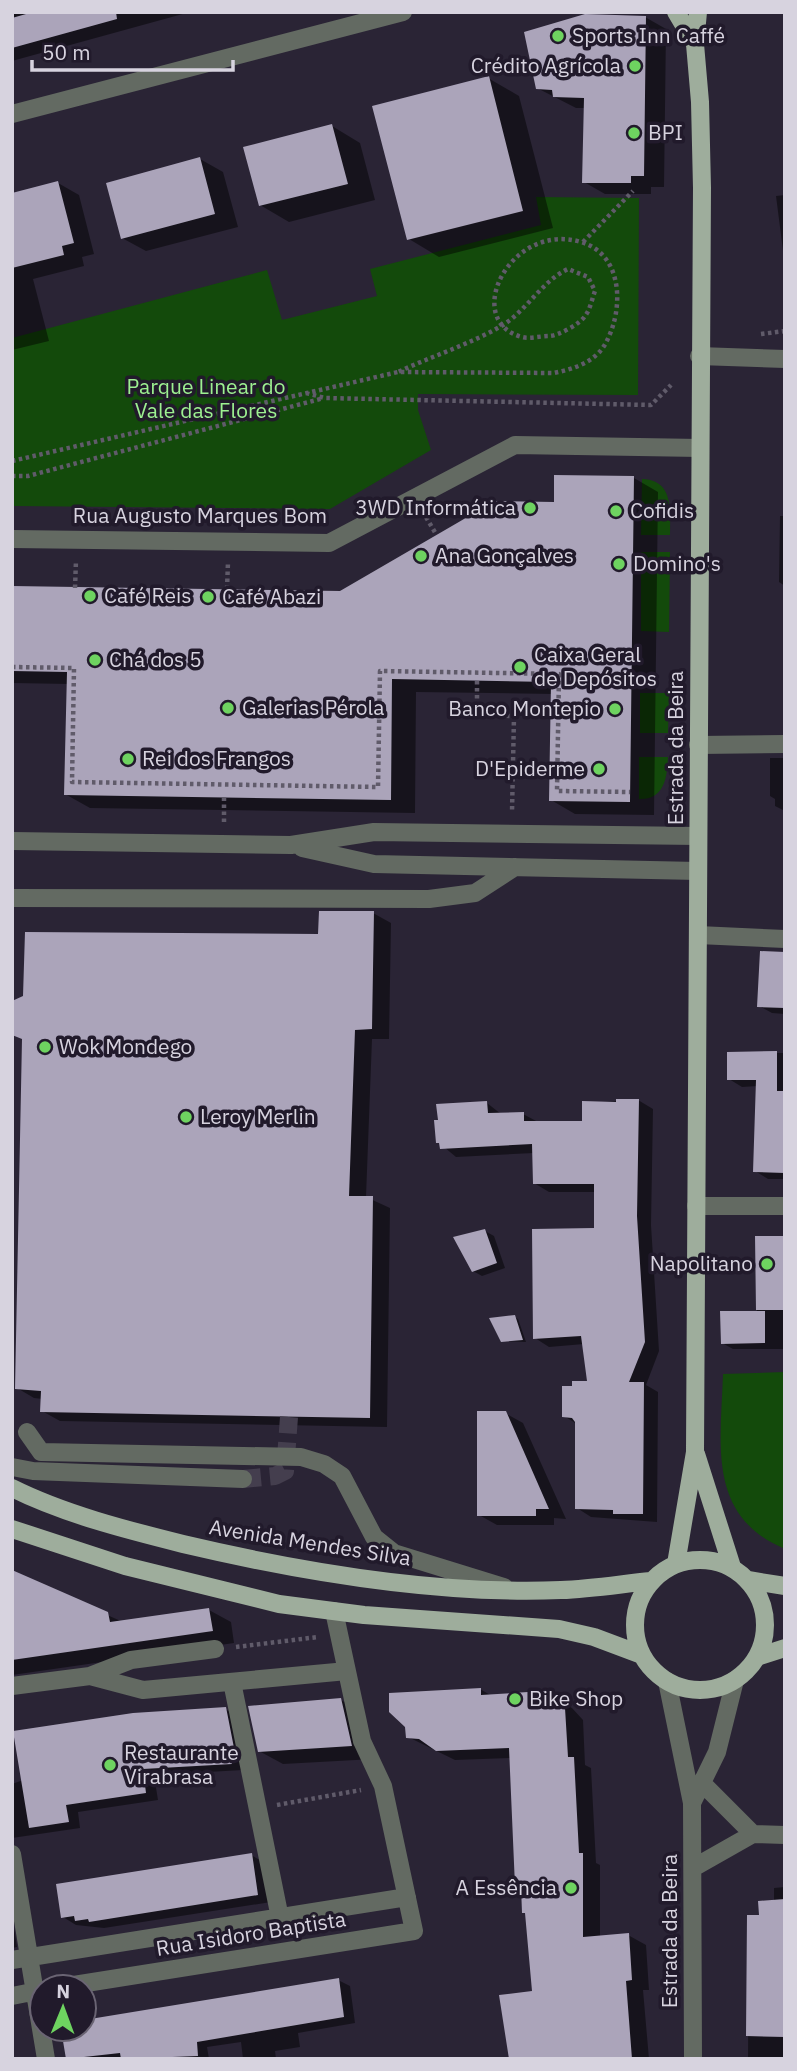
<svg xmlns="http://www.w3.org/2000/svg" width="797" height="2071" font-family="'IBM Plex Sans',sans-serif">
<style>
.green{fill:#134a0b}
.shadow{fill:#0007}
.building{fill:#aba4ba}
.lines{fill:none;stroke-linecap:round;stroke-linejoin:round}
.minor-tunnel{stroke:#443e4e;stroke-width:18;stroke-dasharray:18 9;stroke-linecap:butt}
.path{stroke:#605b6a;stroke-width:4.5;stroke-dasharray:3.5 3.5;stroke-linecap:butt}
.minor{stroke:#636a62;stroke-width:18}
.major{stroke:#9ead9c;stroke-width:18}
.poi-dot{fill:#6ed360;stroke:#211a2b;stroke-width:2.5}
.labels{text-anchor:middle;stroke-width:7;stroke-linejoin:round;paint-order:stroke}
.poi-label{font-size:21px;fill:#d7d3df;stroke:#211a2b;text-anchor:start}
.park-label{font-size:21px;fill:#9df091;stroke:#211a2b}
.street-label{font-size:21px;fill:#d7d3df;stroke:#211a2b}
</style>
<rect width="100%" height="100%" fill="#2a2435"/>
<path class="green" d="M536,197l103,1 -1,197 -220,-1v16l13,40 -101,59 -318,-3v-168l255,-68 15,50 95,-24 -7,-27 171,-44z
M642,479c32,1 28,31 28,56h-29z
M641,552h29l-1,80 -28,-1z
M640,693h29l-1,40h-28z
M639,757h29c-1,20 -3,43 -29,42z
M785,1372v177c-79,-33 -64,-107 -62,-175z"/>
<path class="shadow" d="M12,12h178l-178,49z
M645,17l21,12 -2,158h-13v7h-46l-21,-12 1,-74h-9l-39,-20z
M488,78l31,18 34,132 -114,29 -30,-18z
M332,126l28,17 15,57 -86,22 -29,-17z
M200,159l23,13 15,55 -92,24 -24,-13z
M58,183l21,12 15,59 -12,3 2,9 -51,13 16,62 -37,9v-155z
M785,195v71l-9,-70z
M634,478l24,14 -4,323 -79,-1 -24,-14 2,-106 -137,-2 -1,121 -325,-5 -25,-14 4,-110 -57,-1v-95l328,5 216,-90z
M780,516h5v70l-6,-4z
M770,758h15v53l-10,-5v-7l-5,-3z
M373,913l18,10 -2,116h-17l-6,158 24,11 -3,219 -327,-6 -18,-10 1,-12 -9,-1 -17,-10 303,-452z
M785,954v60l-13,-1 -13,-7z
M729,1053h56v126h-17l-13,-8 3,-85 -16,1 -13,-8z
M638,1100l15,9 -2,116 8,126 -13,34 12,7 -1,130 -66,-5 -14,-9v-84l-13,-8 10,-29 15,-4 -5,-39 -35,3 -14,-9 61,-108v-38h-47l-15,-9v-30l-78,4 -18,-15v-36l49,-3 14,11h22l15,8 46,1v-20z
M485,1231l9,5 11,32 -23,8 -9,-5z
M757,1237l28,1v111h-52l-11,-6 35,-30z
M514,1317l4,2 8,23 -24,-1z
M505,1413l18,10 43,96 -12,-1v7h-57l-18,-10z
M12,1573l111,49 86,-12 22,12 3,21 -222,32z
M480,1689l12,7 62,1 18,11 11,12 2,45 6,3 5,95 4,2v72l28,-2 18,10 3,45h-6l6,69h-138l23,-66 -7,-79 -3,-2 -1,-24 -6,-4 -6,-126 -56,2 -47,-23z
M341,1700l23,14 10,45 -91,5 -24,-13z
M225,1709l13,7 5,54 -89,5 4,25 -80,12 2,16 -68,10v-54z
M251,1855l14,8 6,39 -167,26 -28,-3 -13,-8z
M785,1887v172h-37l1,-142h12l13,-15v-14z
M12,1915l5,32 -5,1z
M338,1980l12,6 5,37 -57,10 2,14 -25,4 1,8h-33l-2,-17 -34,5 2,12h-141l-5,-30h21v-8z"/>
<path class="building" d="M33,12h83l1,7 -105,29v-30z
M585,14l61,2 -2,160h-13v7h-49l2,-85 -31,-1 -1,-7 -16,-1 -12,-57z
M489,76l34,135 -116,29 -35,-134z
M332,124l16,60 -89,22 -16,-59z
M200,157l15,57 -94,25 -15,-56z
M58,181l16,62 -12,3 2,9 -52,13v-75z
M554,475l80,1 -4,326 -81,-1 2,-119 -159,-3 -1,121 -327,-5 3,-123 -55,-1v-85l328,5 155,-90 59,1z
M319,911h55l-2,118 -17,1 -6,166h24l-3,222 -330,-6 1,-21 -26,-2 7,-350 -10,-4v-34l11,-5 2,-64 293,2z
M760,951l25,1v56l-28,-1z
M777,1051v40h8v82l-32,-1 3,-92h-29v-28z
M616,1099h23l-2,117 8,126 -16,40h15l-1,132h-30v-4l-38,-1v-87l-3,-4 -10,-1v-31h10v-5h15l-6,-45 -48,3 -1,-110 62,-1v-44h-61l-1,-40 -92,5 -1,-6h-3l-2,-23h4l-2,-16 51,-3 1,12 36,-1v9h58v-20l34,1z
M485,1229l12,34 -25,9 -19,-35z
M755,1236h30l-2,74h-27z
M720,1311h45v32l-44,1z
M515,1315l8,25 -22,2 -12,-24z
M477,1411h29l43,98h-13v7h-59z
M12,1570l96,42 2,10 99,-14 4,23 -201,29z
M481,1688v7l63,-4 11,5 10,12 3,49h6l5,96h4v84l46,-4 3,47 -6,1 6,78h-123l-10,-64 33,-4 -7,-78h-3l-1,-27h-6l-6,-138 -73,3 -17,-12 -13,-1 -1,-11 -16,-15v-19z
M341,1698l11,48 -94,6 -10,-46z
M226,1707l9,46 -5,1 2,10 -89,5 3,24 -80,12 3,17 -40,6 -16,-97 120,-18z
M252,1853l6,42 -169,27 -1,-3 -13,2 -1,-5 -13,2 -5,-34z
M785,1899v138l-39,-1 1,-121h12l-1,-14z
M339,1978l5,39 -147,25 1,14 -77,3 -1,-6 -54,6 -5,-30h23v-9z"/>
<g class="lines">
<path class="minor-tunnel" d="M243,1479l32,-3 10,-5 4,-54"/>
<path class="path" d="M583,242l50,-51
M761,334l24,-3
M306,393l19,5 326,7 20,-20
M12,461l386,-89 156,1c19,-4 39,-10 50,-27 20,-33 21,-91 -23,-104 -71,-21 -120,79 -59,95 7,2 19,-1 27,-1 9,0 31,-12 36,-20 5,-6 7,-17 10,-25l-7,-14 -20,-8c-26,12 -40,40 -65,56 -32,19 -71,31 -105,47
M12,476h16l296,-78
M426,517l10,17
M75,588l1,-28
M227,589l1,-27
M12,667l62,1 -2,114 306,5 2,-116 179,3 -2,117 73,1
M477,681v34l37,1 -2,96
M224,822v-25
M236,1647l82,-10
M277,1805l84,-15"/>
<path class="minor" d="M12,114l391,-102
M699,356l86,3
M12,539l317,4 186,-98 185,3
M698,745l87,-1
M12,841l279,4 83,-13 324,4
M302,848l72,16 324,7
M12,898l417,1 46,-6 40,-26
M698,935l87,4
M696,1206h89
M27,1432l14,20 260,5 23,7 18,12 32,61 20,16 110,34
M12,1467l21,4 210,8
M90,1676l41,-16 84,-11
M667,1681l25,122 1,256
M232,1682l48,236
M12,1686l78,-10 53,14 204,-19
M702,1783l51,51
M692,1803l25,-51 18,-72
M753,1834l32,1
M12,1854l34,205
M693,1868l60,-34
M12,1960l395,-63
M61,1987l353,-56 -31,-145 -21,-45 -28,-130
M12,1996l30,-6"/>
<path class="major" d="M676,12l19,32
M696,1454l36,113
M12,1488c52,26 115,42 171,56 119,28 256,51 378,46 30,-1 60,-6 90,-9
M12,1529l113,37 154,38 85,11 195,14 35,8 48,18
M635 1625a65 65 0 1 1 130 0a65 65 0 1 1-130 0Z
M676,1564l19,-112 7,-1264 -2,-86 -5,-58 3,-32
M748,1580l37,6
M757,1657l28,-9"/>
</g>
<g class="poi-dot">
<circle cx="558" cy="36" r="7"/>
<circle cx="635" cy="66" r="7"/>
<circle cx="634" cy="133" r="7"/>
<circle cx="530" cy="508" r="7"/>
<circle cx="616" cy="511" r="7"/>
<circle cx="421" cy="556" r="7"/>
<circle cx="619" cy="564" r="7"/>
<circle cx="90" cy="596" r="7"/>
<circle cx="208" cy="597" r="7"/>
<circle cx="95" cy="660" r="7"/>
<circle cx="520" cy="667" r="7"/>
<circle cx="228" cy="708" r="7"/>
<circle cx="615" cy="709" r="7"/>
<circle cx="128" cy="759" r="7"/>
<circle cx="599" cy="769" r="7"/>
<circle cx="45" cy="1047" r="7"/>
<circle cx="186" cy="1117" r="7"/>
<circle cx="767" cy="1264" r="7"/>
<circle cx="515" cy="1699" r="7"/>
<circle cx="110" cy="1765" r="7"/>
<circle cx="571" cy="1888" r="7"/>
</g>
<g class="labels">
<g class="poi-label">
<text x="572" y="43">Sports Inn Caffé</text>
<text x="621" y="73" text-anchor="end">Crédito Agrícola</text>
<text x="648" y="140">BPI</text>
<text x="516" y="515" text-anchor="end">3WD Informática</text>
<text x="630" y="518">Cofidis</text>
<text x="435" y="563">Ana Gonçalves</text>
<text x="633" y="571">Domino's</text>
<text x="104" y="603">Café Reis</text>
<text x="222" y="604">Café Abazi</text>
<text x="534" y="662">Caixa Geral<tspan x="534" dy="24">de Depósitos</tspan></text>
<text x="109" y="667">Chá dos 5</text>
<text x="242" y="715">Galerias Pérola</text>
<text x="601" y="716" text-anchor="end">Banco Montepio</text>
<text x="142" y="766">Rei dos Frangos</text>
<text x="585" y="776" text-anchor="end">D'Epiderme</text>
<text x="59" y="1054">Wok Mondego</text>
<text x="200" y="1124">Leroy Merlin</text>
<text x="753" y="1271" text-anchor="end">Napolitano</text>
<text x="529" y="1706">Bike Shop</text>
<text x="124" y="1760">Restaurante<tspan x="124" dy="24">Virabrasa</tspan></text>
<text x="557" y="1895" text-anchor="end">A Essência</text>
</g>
<g class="park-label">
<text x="206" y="394">Parque Linear do<tspan x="206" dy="24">Vale das Flores</tspan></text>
</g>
<g class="street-label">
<text x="200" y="523">Rua Augusto Marques Bom</text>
<text transform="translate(676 748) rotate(-90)" y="7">Estrada da Beira</text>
<text transform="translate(310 1543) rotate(9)" y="7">Avenida Mendes Silva</text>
<text transform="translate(670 1931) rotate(-90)" y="7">Estrada da Beira</text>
<text transform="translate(251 1934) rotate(-9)" y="7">Rua Isidoro Baptista</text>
</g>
</g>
<rect width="797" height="2071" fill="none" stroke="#d7d3df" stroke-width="28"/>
<g transform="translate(63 2008) rotate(1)"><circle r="33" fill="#211a2b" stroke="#6a6473" stroke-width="2"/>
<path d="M0-5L12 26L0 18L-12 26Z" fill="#6ed360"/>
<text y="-10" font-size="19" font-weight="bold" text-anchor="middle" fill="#d7d3df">N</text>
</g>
<path d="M32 60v10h201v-10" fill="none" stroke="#d7d3df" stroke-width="3.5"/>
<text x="42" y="60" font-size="21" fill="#d7d3df" stroke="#211a2b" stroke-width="5" paint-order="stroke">50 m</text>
</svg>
